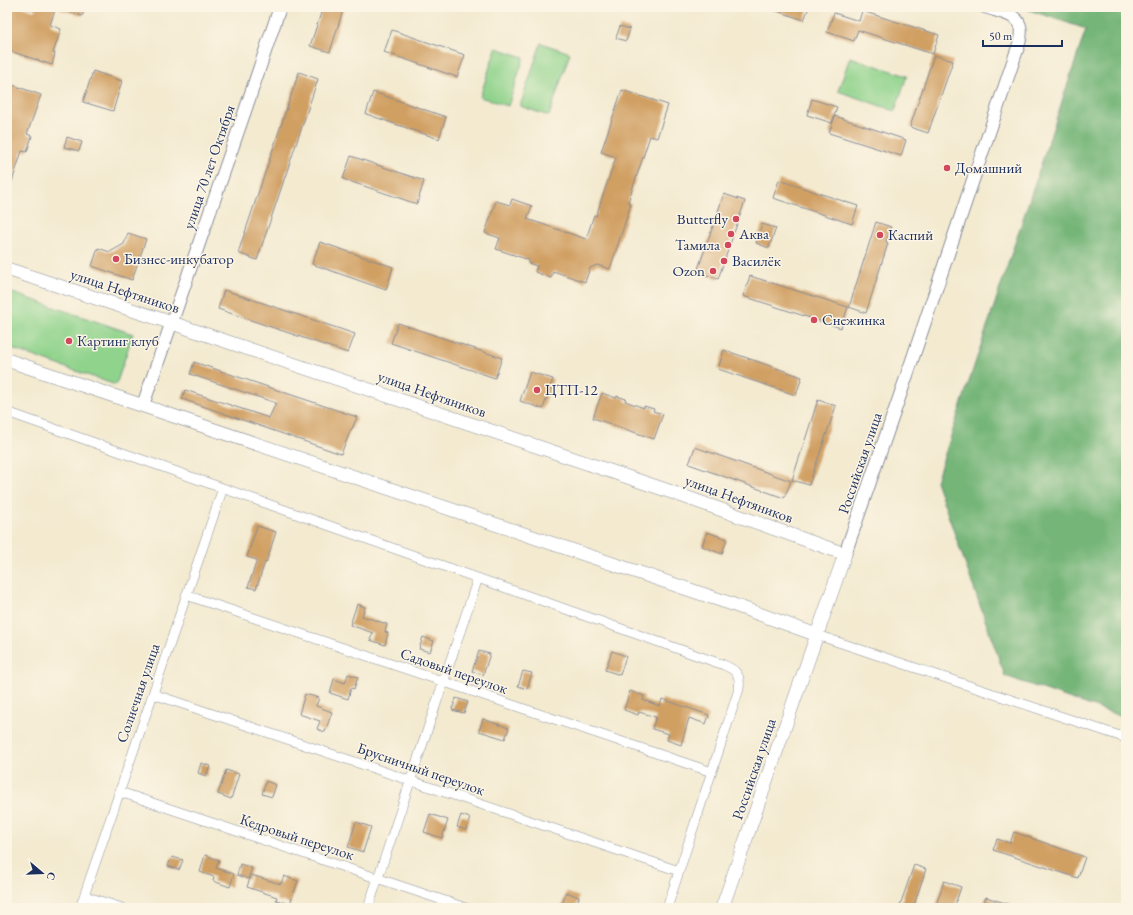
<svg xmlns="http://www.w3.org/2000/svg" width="1133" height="915" font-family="'EB Garamond',serif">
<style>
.green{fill:#90d38c;stroke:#568175}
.forest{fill:#74b578;stroke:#48726b}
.building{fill:#d09f62}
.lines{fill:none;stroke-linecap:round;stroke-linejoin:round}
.minor-casing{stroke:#878c97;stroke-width:10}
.tertiary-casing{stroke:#878c97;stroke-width:14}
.secondary-casing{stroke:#878c97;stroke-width:14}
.minor{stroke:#fff;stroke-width:9}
.tertiary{stroke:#fff;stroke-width:12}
.secondary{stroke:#fff;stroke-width:13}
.poi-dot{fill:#d1495b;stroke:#fcf5e5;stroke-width:1.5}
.labels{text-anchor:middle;stroke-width:3;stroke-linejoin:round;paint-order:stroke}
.street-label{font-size:15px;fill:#1b2f5e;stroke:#fcf5e5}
.poi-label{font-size:15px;fill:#1b2f5e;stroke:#fcf5e5;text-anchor:start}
</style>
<rect width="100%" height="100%" fill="#fcf5e5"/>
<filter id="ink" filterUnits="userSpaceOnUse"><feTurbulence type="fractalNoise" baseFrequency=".025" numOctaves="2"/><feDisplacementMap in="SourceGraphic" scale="8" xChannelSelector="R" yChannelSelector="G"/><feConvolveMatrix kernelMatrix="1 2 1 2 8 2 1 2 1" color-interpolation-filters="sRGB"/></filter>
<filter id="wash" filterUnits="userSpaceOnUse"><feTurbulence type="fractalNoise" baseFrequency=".012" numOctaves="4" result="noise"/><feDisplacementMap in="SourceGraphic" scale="16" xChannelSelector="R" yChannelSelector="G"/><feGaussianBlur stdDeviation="0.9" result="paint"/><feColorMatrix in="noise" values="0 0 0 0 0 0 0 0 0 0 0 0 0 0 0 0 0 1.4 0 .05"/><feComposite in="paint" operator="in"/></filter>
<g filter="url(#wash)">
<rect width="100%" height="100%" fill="#f3ead0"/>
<path class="green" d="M541,43l29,10 -21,63 -29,-10z
M496,48l28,9 -16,49 -28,-9z
M850,57l57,19 -12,35 -57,-20z
M7,291l126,43 -17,51 -109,-38z"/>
<path class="forest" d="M1020,7h106v711l-121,-42 -69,-195 150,-452z"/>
<g id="blocks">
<path class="building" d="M7,7h16l11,4 2,-4h20l-6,18 11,4 -8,24h2l-3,12 -45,-15z
M59,7h27l-4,9 -23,-7z
M323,7h21l-14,45 -20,-6z
M772,7h37l-5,13 -33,-11z
M862,11l77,24 -6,19 -75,-24 -4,11 -27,-9 7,-19 25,8z
M620,26l10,3 -4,12 -10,-3z
M392,30l73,25 -8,22 -73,-25z
M934,55l19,6 -25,72 -18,-6z
M93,71l29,10 -9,30 -30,-9z
M299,72l19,7 -61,181 -19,-7z
M7,83l34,12 -14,39 5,2 -5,16 -5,-1 -13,40 -2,-1z
M622,90l46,15 -11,33 -7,-2 -22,66 3,2 -21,65 -13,-4 -7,3 -5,14 -32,-11 -2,7 -16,-6 2,-6 -9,-3 1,-3 -33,-11 4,-11 -15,-5 11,-32 14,4 2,-6 20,7 -5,13 59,20 8,-24 2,1 20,-59 -15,-5z
M373,92l73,25 -7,22 -73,-25z
M812,99l25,8 -5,16 -25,-8z
M835,116l71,24 -5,16 -72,-23z
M67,137l15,5 -3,9 -15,-4z
M351,156l73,25 -7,23 -74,-25z
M779,180l79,26 -6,18 -79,-26z
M724,194l21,7 -27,78 -21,-7z
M876,222l15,5 -5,15 2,1 -22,70 -17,-6z
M762,224l14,4 -7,20 -13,-5z
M128,233l18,6 -14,41 -40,-14 6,-18 12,4 14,-8z
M320,242l73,25 -7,23 -74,-26z
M750,276l98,31 -7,21 -98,-32z
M224,290l131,44 -7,19 -130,-44z
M398,323l104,35 -7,20 -104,-35z
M724,350l78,27 -6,18 -78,-26z
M194,362l163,55 -5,12h-1l-10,25 -159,-55 3,-9 84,28 7,-15 -86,-29z
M530,372l23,7 -10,30 -23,-8z
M602,393l14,5 1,-2 9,3 -1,2 19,7v-2l10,3 -1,2 10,3 -9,25 -61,-21z
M818,400l18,6 -27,79 -17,-5z
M695,447l96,34 -7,17 -95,-34z
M257,526l19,6 -10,31 -1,-1 -9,27 -8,-2 9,-27 -10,-3z
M707,532l20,7 -5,15 -20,-8z
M357,604l8,3 -3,9 25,8 -2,8 3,1 -3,12 -15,-5 3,-7 -23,-8z
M423,637l11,4 -4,11 -11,-3z
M479,651l11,3 -7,21 -11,-4z
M612,651l14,5 -6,19 -15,-5z
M523,671l9,2 -5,16 -9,-3z
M348,674l10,3 -4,12 -3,-1 -3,11 -18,-6 4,-14 11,4z
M630,691l14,5 -1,4 17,6 2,-7 47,16 -3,9 -17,-6 -8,27 -14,-5 2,-6 -17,-5 4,-12 -17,-5 -1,3 -14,-5z
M305,694l14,4 -3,8 16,6 -7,20 -8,-3 3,-8 -21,-7z
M456,698l12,4 -4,11 -12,-3z
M483,719l26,9 -4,11 -26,-8z
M201,763l9,3 -4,10 -8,-3z
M226,770l13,4 -8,25 -13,-5z
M266,781l10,4 -4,12 -10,-3z
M430,814l18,6 -6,18 -18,-6z
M461,815l9,3 -4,12 -9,-3z
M356,822l15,5 -8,25 -15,-5z
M1014,832l71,25 -7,21 -85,-28 4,-11 13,4z
M205,855l14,5 -3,8 18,6 -4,13 -17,-6 1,-4 -14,-5z
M172,857l11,3 -4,10 -11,-4z
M240,864l12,4 -4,11 -11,-4z
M914,865l12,4 -13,39h-14z
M251,875l30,9 3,-8 14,5 -8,23 -14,-4 1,-3 -30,-10z
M944,881l17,6 -7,21h-19z
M566,892l13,5 -3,11h-15z
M986,897l28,9v2h-32z"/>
</g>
</g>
<g filter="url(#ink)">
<use href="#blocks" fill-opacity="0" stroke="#878c97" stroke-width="1"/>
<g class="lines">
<defs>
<path id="minor" d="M7,412l717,253c12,5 17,10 15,24l-72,219
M186,595l526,177
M817,635l309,103
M153,694l526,177
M120,792l346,116
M85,896l37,12
M80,908l143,-420
M368,908l110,-330"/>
<path id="tertiary" d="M143,405l102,-294 35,-104
M845,554l61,-176 113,-334c8,-30 -11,-29 -34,-37"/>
<path id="secondary" d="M7,269l165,54 491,166 182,65 -123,354
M7,360l719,242 91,33"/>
</defs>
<use href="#minor" class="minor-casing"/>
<use href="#tertiary" class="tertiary-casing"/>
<use href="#secondary" class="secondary-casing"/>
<use href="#minor" class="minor"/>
<use href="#tertiary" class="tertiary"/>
<use href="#secondary" class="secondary"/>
</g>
</g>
<g class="poi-dot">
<circle cx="947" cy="168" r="4"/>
<circle cx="736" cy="219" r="4"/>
<circle cx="731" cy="234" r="4"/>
<circle cx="880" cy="235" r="4"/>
<circle cx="728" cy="245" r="4"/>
<circle cx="116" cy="259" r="4"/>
<circle cx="724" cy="261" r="4"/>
<circle cx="713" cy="271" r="4"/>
<circle cx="814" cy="320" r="4"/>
<circle cx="69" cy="341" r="4"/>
<circle cx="537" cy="390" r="4"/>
</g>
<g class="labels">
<g class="street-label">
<text transform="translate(209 167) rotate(-71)" y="5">улица 70 лет Октября</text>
<text transform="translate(125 291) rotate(18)" y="5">улица Нефтяников</text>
<text transform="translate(432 394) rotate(19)" y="5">улица Нефтяников</text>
<text transform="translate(860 463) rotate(-71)" y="5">Российская улица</text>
<text transform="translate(739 499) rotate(20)" y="5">улица Нефтяников</text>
<text transform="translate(454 671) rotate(19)" y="5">Садовый переулок</text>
<text transform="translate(138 693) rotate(-71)" y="5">Солнечная улица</text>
<text transform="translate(421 769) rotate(19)" y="5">Брусничный переулок</text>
<text transform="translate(754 769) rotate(-71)" y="5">Российская улица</text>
<text transform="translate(297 837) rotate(18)" y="5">Кедровый переулок</text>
</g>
<g class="poi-label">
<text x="955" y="173">Домашний</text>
<text x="728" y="224" text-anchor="end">Butterfly</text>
<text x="739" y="239">Аква</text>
<text x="888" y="240">Каспий</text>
<text x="720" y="250" text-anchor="end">Тамила</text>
<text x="124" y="264">Бизнес-инкубатор</text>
<text x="732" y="266">Василёк</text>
<text x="705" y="276" text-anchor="end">Ozon</text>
<text x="822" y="325">Снежинка</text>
<text x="77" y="346">Картинг клуб</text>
<text x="545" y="395">ЦТП-12</text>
</g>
</g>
<rect width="1133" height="915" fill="none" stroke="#fcf5e5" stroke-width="24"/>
<g transform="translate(42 873) rotate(109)" stroke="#fcf5e5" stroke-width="3" paint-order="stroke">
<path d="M0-3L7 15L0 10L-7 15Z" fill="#1b2f5e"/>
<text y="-6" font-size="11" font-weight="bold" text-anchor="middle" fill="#1b2f5e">С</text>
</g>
<path d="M983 40v6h79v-6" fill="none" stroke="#1b2f5e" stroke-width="2"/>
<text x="989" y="40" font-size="12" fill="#1b2f5e" stroke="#fcf5e5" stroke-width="3" paint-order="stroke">50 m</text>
</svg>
